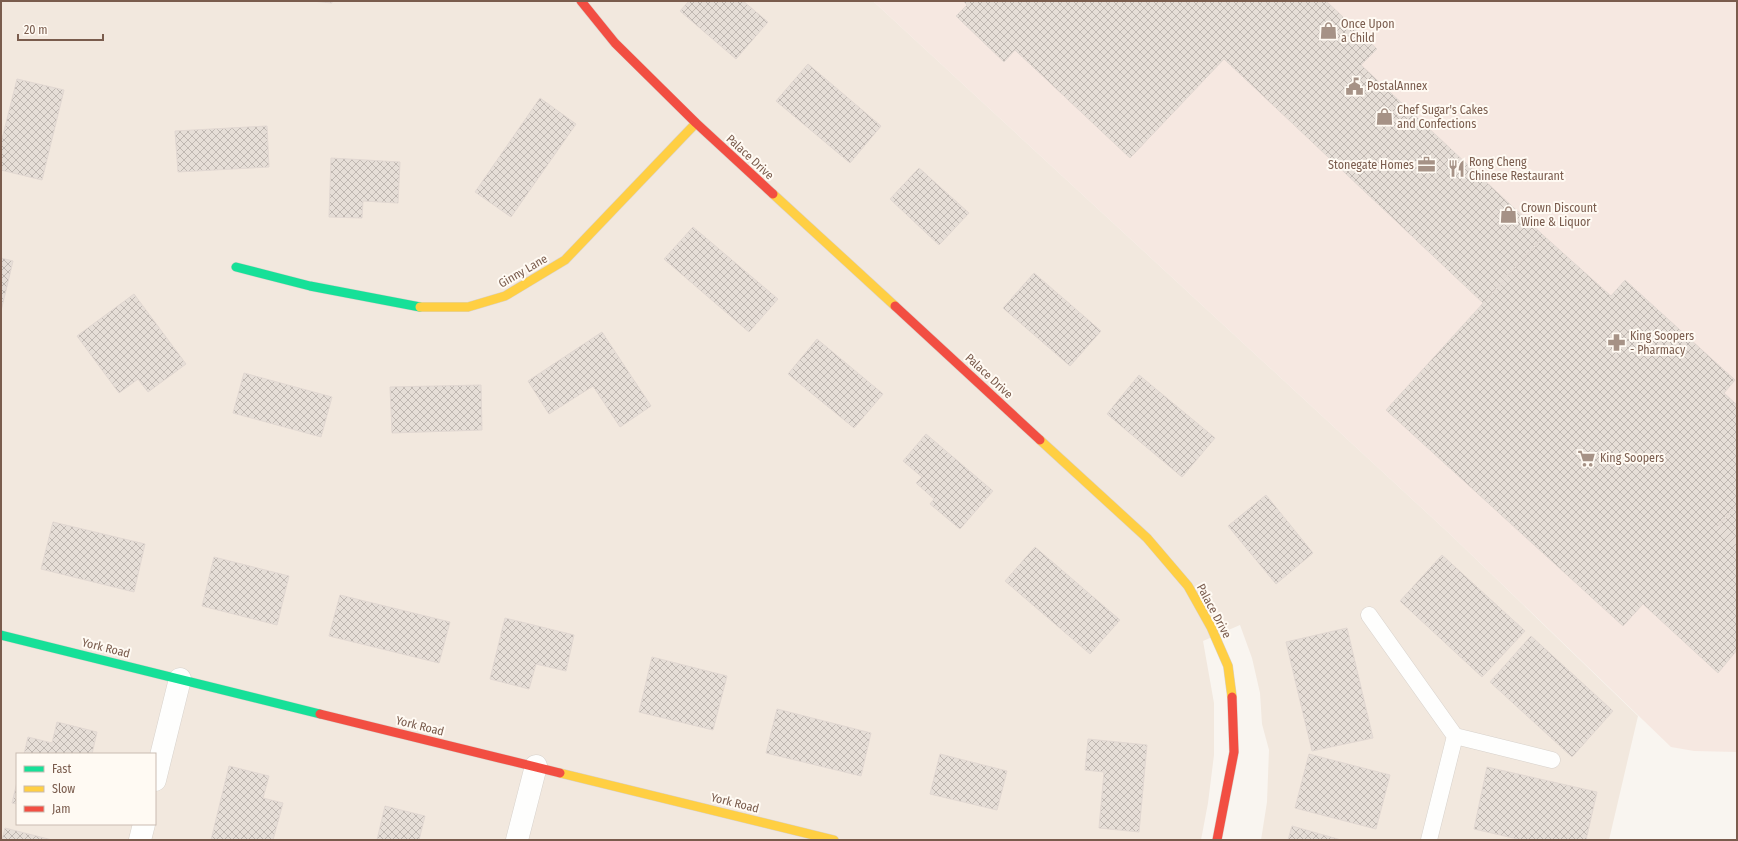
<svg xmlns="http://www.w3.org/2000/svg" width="1738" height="841" font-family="'Fira Sans Condensed',sans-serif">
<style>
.residential{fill:#f2e8de;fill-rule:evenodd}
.commercial{fill:#f6e8e1}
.building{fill:url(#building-cross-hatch);stroke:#e2d8d2}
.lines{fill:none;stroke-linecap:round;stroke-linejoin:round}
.lane-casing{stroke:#d7d1cb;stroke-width:17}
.street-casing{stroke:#d7d1cb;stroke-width:23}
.fast-casing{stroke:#d9d2cb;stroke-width:10}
.slow-casing{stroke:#d9d2cb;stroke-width:10}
.jam-casing{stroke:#d9d2cb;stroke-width:10}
.lane{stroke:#fefefd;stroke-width:16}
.street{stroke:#fefefd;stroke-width:22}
.fast{stroke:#16e098;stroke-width:9}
.slow{stroke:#ffcf43;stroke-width:9}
.jam{stroke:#f24e42;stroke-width:9}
.labels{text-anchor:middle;stroke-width:4;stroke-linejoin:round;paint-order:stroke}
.poi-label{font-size:12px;fill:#7a5c4d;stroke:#fffaf3;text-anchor:start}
.street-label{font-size:12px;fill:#7a5c4d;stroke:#fffaf3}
</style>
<defs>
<pattern id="building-cross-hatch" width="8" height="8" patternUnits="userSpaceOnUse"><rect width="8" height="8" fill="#e6ded7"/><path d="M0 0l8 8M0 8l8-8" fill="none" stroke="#bfb7b1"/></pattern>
</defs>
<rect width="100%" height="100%" fill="#f9f5f0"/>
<path class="residential" d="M1,1h872l579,535 186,180 -29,124h-348l6,-38 2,-52 -7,-26 -2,-31 -8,-35 -12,-33 -37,16 11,62v52l-6,48 -7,37h-1200zM17,754h138v70h-138z"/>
<path class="commercial" d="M873,1h864v751l-43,-1 -23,-4 -219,-211z"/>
<path class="building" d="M312,1h20v2z
M689,1h54l25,21 -32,37 -56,-48z
M963,1h363l51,48 -16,16 183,171 -61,67 -259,-244 -94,99 -115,-108 -11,12 -48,-46 11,-11z
M808,64l73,62 -31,37 -74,-62z
M17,79l47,11 -22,90 -41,-10v-27z
M540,98l36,26 -65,93 -36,-25z
M267,126l2,41 -91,5 -3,-41z
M331,158l69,4 -2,41 -35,-2 -1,17 -33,-1z
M919,168l50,45 -30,32 -49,-46z
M693,227l85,72 -29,33 -85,-73z
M1544,236l67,60 14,-16 110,100 -11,13 13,12v100l-19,21 19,19v105l-19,23 -75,-69 -20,22 -237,-216z
M1,258l12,3 -12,50z
M1034,273l67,58 -31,35 -67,-58z
M134,294l52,70 -38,28 -10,-13 -19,14 -42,-57z
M602,332l49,74 -31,21 -27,-41 -44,28 -21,-33z
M817,339l66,55 -29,34 -66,-54z
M244,373l88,24 -11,40 -88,-24z
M1139,375l76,63 -33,39 -75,-63z
M481,385l1,45 -90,3 -2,-46z
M926,434l67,57 -33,38 -30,-25 4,-5 -18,-16 6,-6 -19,-16z
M1266,495l47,58 -37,31 -48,-58z
M1737,505v40l-19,-19z
M53,522l92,22 -11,48 -93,-23z
M1035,547l85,73 -30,34 -85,-73z
M1442,555l83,76 -43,46 -82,-76z
M214,557l75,19 -12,49 -75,-19z
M340,595l110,27 -11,41 -110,-27z
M505,618l69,17 -8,36 -30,-7 -7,25 -39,-10z
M1347,628l26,110 -61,13 -26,-109z
M1531,636l82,75 -41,46 -82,-75z
M652,657l75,19 -14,54 -74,-18z
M777,709l94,24 -10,43 -95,-23z
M57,722l40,10 -5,22h-68l4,-17 24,6z
M1088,739l59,6 -8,87 -40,-4 5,-56 -19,-2z
M940,754l67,17 -10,39 -67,-16z
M1309,754l81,21 -14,54 -81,-21z
M229,766l40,10 -6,22 20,5 -10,37h-62z
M1487,767l110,25 -11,48h-64l-48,-11z
M17,782v22l-5,-1z
M385,806l40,10 -6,24h-42z
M1292,826l49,14h-53z
M5,828l47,12h-50z"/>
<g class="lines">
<defs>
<path id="lane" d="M1369,615l86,121 -26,104
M1455,736l97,24"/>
<path id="street" d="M155,780l25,-101
M140,840l4,-16
M517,840l19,-74"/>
<path id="fast" d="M236,267l74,19 110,21
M1,635l319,79"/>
<path id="slow" d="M773,194l122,112
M420,307h48l37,-11 60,-36 131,-137
M1040,440l107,98 41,48 23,41 17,39 4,31
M560,773l274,67"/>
<path id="jam" d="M581,1l34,42 81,80 77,71
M895,306l145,134
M320,714l240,59
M1217,840l17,-88 -2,-55"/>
</defs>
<use href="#lane" class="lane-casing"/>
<use href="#street" class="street-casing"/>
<use href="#fast" class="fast-casing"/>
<use href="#slow" class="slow-casing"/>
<use href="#jam" class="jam-casing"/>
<use href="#lane" class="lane"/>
<use href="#street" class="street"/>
<use href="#fast" class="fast"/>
<use href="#slow" class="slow"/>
<use href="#jam" class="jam"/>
</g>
<defs>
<symbol id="shop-bare" viewBox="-9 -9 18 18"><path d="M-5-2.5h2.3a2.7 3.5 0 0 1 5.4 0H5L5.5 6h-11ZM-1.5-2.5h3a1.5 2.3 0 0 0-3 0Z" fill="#a69286" stroke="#fffaf3" stroke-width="2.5" paint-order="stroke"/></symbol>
<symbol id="civic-bare" viewBox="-9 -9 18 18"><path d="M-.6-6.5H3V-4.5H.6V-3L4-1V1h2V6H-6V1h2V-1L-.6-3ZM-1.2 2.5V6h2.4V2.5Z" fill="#a69286" stroke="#fffaf3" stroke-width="2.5" paint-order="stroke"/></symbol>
<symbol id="office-bare" viewBox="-9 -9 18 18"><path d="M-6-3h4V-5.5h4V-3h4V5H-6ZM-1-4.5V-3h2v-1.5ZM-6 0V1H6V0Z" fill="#a69286" stroke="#fffaf3" stroke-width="2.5" paint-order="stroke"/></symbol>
<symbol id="restaurant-bare" viewBox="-9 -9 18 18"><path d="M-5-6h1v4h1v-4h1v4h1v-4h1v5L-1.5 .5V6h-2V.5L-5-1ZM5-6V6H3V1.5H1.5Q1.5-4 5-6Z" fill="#a69286" stroke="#fffaf3" stroke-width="2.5" paint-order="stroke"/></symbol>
<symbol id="pharmacy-bare" viewBox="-9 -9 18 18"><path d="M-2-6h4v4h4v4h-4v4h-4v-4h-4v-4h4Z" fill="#a69286" stroke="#fffaf3" stroke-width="2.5" paint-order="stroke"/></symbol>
<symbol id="supermarket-bare" viewBox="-9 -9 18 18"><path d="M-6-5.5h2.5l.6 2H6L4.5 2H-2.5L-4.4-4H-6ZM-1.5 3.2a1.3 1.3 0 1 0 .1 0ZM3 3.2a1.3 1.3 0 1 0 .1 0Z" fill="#a69286" stroke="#fffaf3" stroke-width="2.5" paint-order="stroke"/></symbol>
</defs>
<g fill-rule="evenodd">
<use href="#shop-bare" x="1316" y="18" width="25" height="25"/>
<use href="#civic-bare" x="1342" y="74" width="25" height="25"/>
<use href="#shop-bare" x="1372" y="104" width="25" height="25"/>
<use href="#office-bare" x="1414" y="152" width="25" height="25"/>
<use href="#restaurant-bare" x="1444" y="156" width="25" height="25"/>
<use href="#shop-bare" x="1496" y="202" width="25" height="25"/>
<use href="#pharmacy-bare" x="1604" y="330" width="25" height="25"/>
<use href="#supermarket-bare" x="1574" y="446" width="25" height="25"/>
</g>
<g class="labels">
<g class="poi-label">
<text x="1341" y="28">Once Upon<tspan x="1341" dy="14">a Child</tspan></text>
<text x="1367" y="90">PostalAnnex</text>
<text x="1397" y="114">Chef Sugar's Cakes<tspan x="1397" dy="14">and Confections</tspan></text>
<text x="1469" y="166">Rong Cheng<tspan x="1469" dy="14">Chinese Restaurant</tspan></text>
<text x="1414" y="169" text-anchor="end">Stonegate Homes</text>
<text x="1521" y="212">Crown Discount<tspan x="1521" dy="14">Wine &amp; Liquor</tspan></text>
<text x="1630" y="340">King Soopers<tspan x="1630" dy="14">- Pharmacy</tspan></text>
<text x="1600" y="462">King Soopers</text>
</g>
<g class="street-label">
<text transform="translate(750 157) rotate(43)" y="4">Palace Drive</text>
<text transform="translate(523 271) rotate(-30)" y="4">Ginny Lane</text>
<text transform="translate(989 376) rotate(43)" y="4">Palace Drive</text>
<text transform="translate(1214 611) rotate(62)" y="4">Palace Drive</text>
<text transform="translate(106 648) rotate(14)" y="4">York Road</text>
<text transform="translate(420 726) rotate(14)" y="4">York Road</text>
<text transform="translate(735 803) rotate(14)" y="4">York Road</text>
</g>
</g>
<rect width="1738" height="841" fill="none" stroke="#7a5c4d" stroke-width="4"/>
<rect x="16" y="753" width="140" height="72" fill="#fffaf3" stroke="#cabbb1"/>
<rect x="24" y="766" width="20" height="6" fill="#16e098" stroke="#cabbb1"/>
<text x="52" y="773" font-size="12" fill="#7a5c4d">Fast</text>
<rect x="24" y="786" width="20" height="6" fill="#ffcf43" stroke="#cabbb1"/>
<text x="52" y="793" font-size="12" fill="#7a5c4d">Slow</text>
<rect x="24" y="806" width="20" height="6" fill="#f24e42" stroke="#cabbb1"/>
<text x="52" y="813" font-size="12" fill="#7a5c4d">Jam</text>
<path d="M18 34v6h85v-6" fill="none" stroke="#7a5c4d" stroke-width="2"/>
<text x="24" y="34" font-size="12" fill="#7a5c4d" stroke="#fffaf3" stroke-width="3" paint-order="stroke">20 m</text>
</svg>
